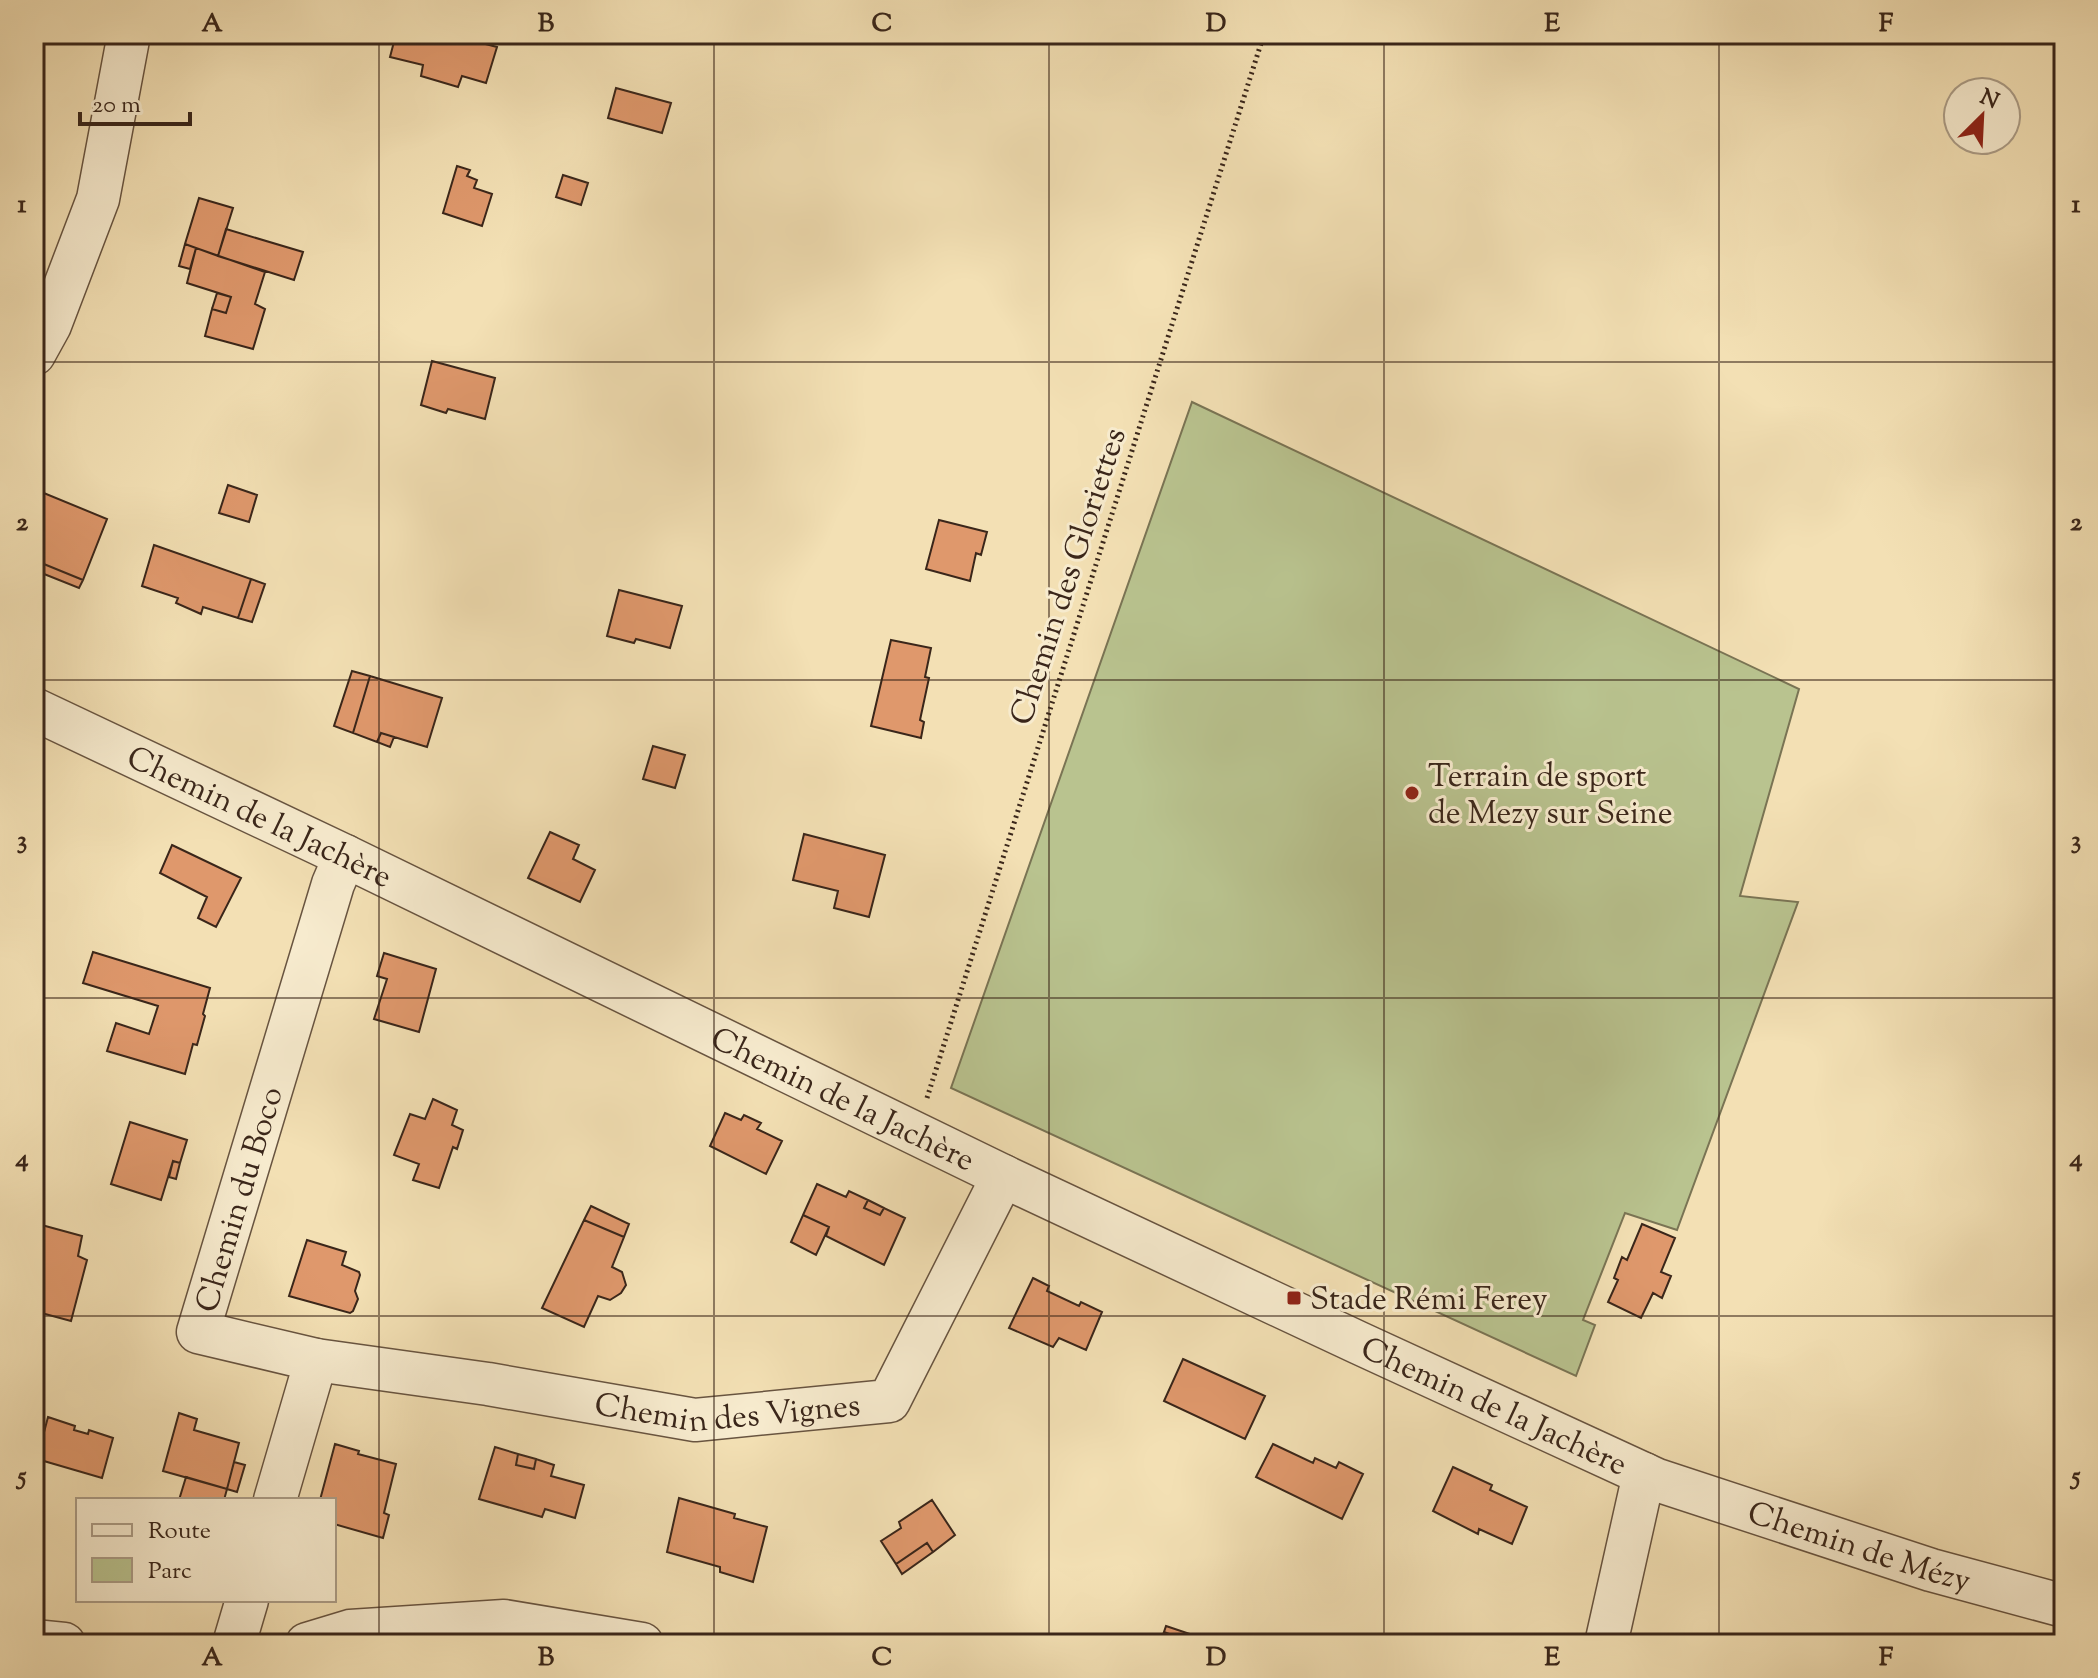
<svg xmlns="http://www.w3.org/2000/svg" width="2098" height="1678" font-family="'Sorts Mill Goudy',serif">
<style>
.green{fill:#b9c38f;stroke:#7a7454;stroke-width:2}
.building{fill:#df986c;stroke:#3a261a;stroke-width:2}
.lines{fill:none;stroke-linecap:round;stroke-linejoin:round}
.minor-casing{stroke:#685440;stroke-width:45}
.path{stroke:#3a261a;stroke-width:5;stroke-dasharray:2 4;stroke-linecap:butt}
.minor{stroke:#f7ebce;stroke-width:42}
.grid{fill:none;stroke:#3a261a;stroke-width:2;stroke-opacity:0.55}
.poi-dot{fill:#8f2418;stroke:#f7ebce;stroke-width:3}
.labels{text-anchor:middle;stroke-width:6;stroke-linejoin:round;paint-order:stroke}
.street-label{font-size:32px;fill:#3a261a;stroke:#f7ebce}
.poi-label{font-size:32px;fill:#3a261a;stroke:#f7ebce;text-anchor:start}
.neatline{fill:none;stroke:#3a261a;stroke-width:3}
.grid-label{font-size:26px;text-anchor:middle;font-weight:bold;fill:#3a261a}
</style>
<rect width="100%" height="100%" fill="#f3e0b4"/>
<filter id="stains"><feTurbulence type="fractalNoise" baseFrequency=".0025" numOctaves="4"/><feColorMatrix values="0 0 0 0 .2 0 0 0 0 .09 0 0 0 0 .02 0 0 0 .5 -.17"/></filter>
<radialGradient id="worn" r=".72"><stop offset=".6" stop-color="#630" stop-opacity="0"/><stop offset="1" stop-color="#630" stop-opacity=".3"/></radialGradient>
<path class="green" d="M1192,402l607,287 -59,207 58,6 -121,328 -52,-17 -42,107 12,5 -19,51 -625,-288z"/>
<path class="building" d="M396,34h51l50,13 -11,36 -24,-7 -4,11 -37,-11 2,-11 -33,-8z
M616,88l55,15 -9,30 -54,-15z
M457,166l13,4 -3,6 10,4 -3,8 18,6 -10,32 -39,-13z
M563,175l25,8 -7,22 -25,-8z
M199,198l34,10 -15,48 -33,-12z
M226,229l77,23 -9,28 -76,-24z
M185,244l11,4 -6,21 -11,-3z
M196,248l69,24 -10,32 10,5 -12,40 -48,-13 7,-27 14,4 5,-16 -44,-14z
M217,293l14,4 -5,16 -14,-4z
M432,361l63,17 -10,41 -37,-10 -2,4 -25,-8z
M228,485l29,10 -8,27 -30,-9z
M34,489l73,30 -24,61 -49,-20z
M939,520l48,12 -6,23 -5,-2 -6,28 -44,-12z
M154,545l97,34 -13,39 -35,-11 -2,7 -25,-11 2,-5 -36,-12z
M34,560l49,20 -4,8 -45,-18z
M251,579l14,5 -13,38 -14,-4z
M619,590l63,16 -12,42 -34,-9 -2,4 -27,-7z
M891,640l40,8 -6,29 4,1 -9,42 4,2 -3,16 -50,-12z
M352,671l18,5 -17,57 -19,-7z
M370,676l72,22 -15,49 -46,-14 -4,9 -24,-9z
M381,733l13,4 -4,10 -13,-5z
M653,746l32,9 -10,33 -32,-9z
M550,832l29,13 -6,14 22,11 -15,32 -52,-24z
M804,834l81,21 -16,62 -35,-9 4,-17 -45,-11z
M172,845l69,33 -25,49 -18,-9 9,-21 -47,-24z
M93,952l117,36 -7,26 2,2 -8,29 -4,-1 -8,30 -78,-23 9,-28 33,11 9,-28 -75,-23z
M384,953l52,16 -17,63 -45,-13 13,-40 -10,-3z
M433,1099l24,11 -5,15 11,5 -6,19 -4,-2 -14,41 -26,-8 6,-16 -25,-9 16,-41 15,5z
M725,1113l16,7 3,-5 17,8 -4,6 25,12 -16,33 -56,-28z
M130,1122l57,18 -7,23 -7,-2 -12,39 -50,-16z
M173,1161l7,2 -4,16 -7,-2z
M817,1184l29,13 3,-6 19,9 -4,8 16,7 4,-7 21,10 -21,47 -58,-29 3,-9 -26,-12z
M868,1200l16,8 -4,7 -16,-7z
M591,1206l38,18 -5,13 -40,-17z
M803,1215l26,12 -13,28 -25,-13z
M584,1220l40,17 -12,30 10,5 4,13 -5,8 -11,7 -12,-4 -14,31 -42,-19z
M38,1224l44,12 -4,20 9,4 -16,61 -37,-10v-36l8,-28 -8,-3z
M1642,1224l33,14 -14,34 10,4 -9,22 -9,-5 -12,25 -33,-16 10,-22 -4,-2 8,-21 5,3z
M307,1240l39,12 -4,13 17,7 1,3 -5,16 3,8 -5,12 -3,2 -61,-17z
M34,1244l8,3 -8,27z
M1033,1278l16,8 -2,5 32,15 2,-4 21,10 -16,38 -27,-12 -6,9 -44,-19z
M1183,1359l82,37 -20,43 -81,-38z
M179,1413l18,6 -3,11 45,13 -12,46 -64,-18z
M48,1417l27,9 -1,4 14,4 1,-4 24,8 -11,40 -65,-19z
M335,1444l24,7 -1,3 38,10 -12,49 5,2 -6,23 -49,-14v-24h-14z
M1273,1444l40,19 2,-5 21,10 3,-6 24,12 -21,45 -86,-42z
M495,1447l23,7 -2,11 18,4 2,-10 18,6 -3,11 33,9 -9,33 -30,-9 -3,8 -63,-18z
M518,1454l18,5 -2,10 -18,-4z
M234,1462l11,3 -8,27 -10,-3z
M1453,1467l39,18 -2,5 37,17 -15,37 -33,-15 -1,5 -45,-23z
M186,1477l41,12 -3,11h-45z
M679,1498l56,16 -1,4 33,9 -14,55 -33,-10v-5l-53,-15z
M932,1500l23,35 -22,17 -6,-9 -31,21 -15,-23 20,-13 -2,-6z
M927,1543l6,9 -31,22 -6,-10z
M1166,1626l33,11 -4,7 -31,-12z
M1164,1632l31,12 4,-7 20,7h-60z"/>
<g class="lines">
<defs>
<g id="minor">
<path d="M34,354l16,-29 48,-126 31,-165"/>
<path id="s1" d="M34,709l311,147 658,320 356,167 298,137 274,90 133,36"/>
<path id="s2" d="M316,1360l172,24 207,36 194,-19 114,-225"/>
<path id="s3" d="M275,1500l41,-140 -118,-28 135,-448 12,-28"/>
<path d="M34,1641l30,3"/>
<path d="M234,1644l13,-44"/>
<path d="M307,1644l43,-13 154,-10 138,23"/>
<path d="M1606,1644l38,-170"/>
</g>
</defs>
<use href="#minor" class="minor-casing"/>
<path class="path" d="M927,1098l337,-1064"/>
<use href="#minor" class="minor"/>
</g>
<path class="grid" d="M379,34v1610M714,34v1610M1049,34v1610M1384,34v1610M1719,34v1610M34,362h2030M34,680h2030M34,998h2030M34,1316h2030"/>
<g class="poi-dot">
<circle cx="1412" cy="793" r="8"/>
<rect x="1286" y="1290" width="16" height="16" rx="4"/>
</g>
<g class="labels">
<g class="street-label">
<text transform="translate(1067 576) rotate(-72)" y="11">Chemin des Gloriettes</text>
<text dy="11" stroke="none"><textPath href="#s1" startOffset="250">Chemin de la Jachère</textPath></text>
<text dy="11" stroke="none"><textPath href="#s1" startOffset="898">Chemin de la Jachère</textPath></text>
<text dy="11" stroke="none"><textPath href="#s3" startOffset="406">Chemin du Boco</textPath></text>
<text dy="11" stroke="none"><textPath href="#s2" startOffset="416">Chemin des Vignes</textPath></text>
<text dy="11" stroke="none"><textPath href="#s1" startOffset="1618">Chemin de la Jachère</textPath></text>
<text dy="11" stroke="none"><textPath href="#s1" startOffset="2010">Chemin de Mézy</textPath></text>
</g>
<g class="poi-label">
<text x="1428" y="786">Terrain de sport<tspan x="1428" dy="37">de Mezy sur Seine</tspan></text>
<text x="1310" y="1309">Stade Rémi Ferey</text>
</g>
</g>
<rect width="2098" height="1678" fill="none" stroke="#f3e0b4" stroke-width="88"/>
<rect x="76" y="1498" width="260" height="104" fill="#f7ebce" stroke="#ab9c86" stroke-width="2"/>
<rect x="92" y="1524" width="40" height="12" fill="#f7ebce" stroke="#ab9c86" stroke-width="2"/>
<text x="148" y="1538" font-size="24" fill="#3a261a">Route</text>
<rect x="92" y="1558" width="40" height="24" fill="#b9c38f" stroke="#ab9c86" stroke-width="2"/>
<text x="148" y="1578" font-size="24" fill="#3a261a">Parc</text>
<g transform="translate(1982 116) rotate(24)"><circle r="38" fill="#f7ebce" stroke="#ab9c86" stroke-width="2"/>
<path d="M0-6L14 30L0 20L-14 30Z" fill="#8f2418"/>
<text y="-12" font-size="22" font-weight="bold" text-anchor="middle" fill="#3a261a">N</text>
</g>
<path d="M80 112v12h110v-12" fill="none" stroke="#3a261a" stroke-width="4"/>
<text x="92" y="112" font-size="24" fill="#3a261a" stroke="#f7ebce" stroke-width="6" paint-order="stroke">20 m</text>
<rect x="44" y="44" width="2010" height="1590" class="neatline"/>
<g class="grid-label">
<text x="212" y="31">A</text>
<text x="546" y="31">B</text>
<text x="882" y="31">C</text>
<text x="1216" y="31">D</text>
<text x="1552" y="31">E</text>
<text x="1886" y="31">F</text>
<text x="22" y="212">1</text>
<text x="2076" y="212">1</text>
<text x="22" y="530">2</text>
<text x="2076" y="530">2</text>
<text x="22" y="848">3</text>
<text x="2076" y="848">3</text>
<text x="22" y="1166">4</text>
<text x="2076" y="1166">4</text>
<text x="22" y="1484">5</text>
<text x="2076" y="1484">5</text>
<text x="212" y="1665">A</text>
<text x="546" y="1665">B</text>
<text x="882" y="1665">C</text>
<text x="1216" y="1665">D</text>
<text x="1552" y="1665">E</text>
<text x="1886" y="1665">F</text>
</g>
<rect width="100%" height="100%" filter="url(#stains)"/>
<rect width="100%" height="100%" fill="url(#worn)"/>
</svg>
